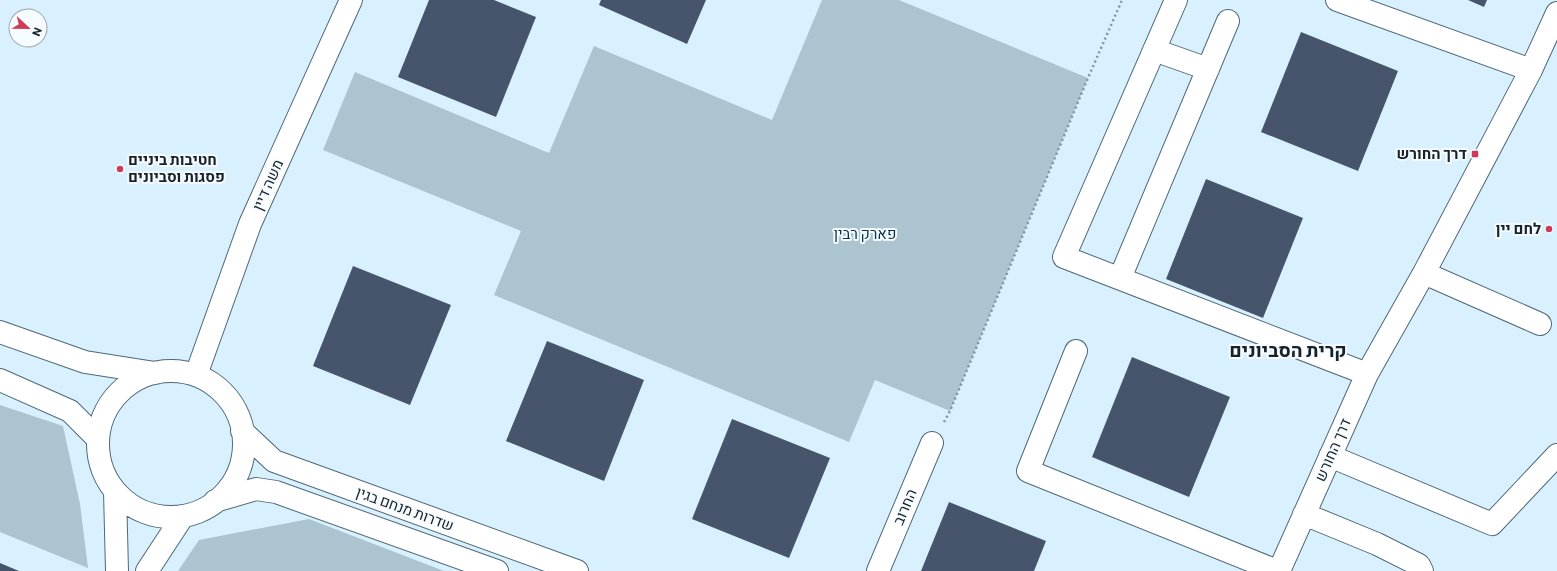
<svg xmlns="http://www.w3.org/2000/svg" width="1557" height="571" font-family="Commissioner,Heebo,sans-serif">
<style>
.green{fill:#acc3d0}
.building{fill:#47556c}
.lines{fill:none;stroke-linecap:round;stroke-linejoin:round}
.minor-casing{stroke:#4e6876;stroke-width:24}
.path{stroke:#82949e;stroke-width:2.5;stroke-dasharray:2 3;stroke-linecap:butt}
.minor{stroke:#fff;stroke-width:22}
.poi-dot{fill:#cc3c56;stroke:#f5fbfe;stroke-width:1.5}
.labels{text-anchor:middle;stroke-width:4;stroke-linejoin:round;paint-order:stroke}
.poi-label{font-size:15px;font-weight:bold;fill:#182329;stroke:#f5fbfe;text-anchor:end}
.street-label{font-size:15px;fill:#182329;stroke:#f5fbfe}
.park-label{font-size:15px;fill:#053347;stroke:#f5fbfe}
.district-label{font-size:19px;font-weight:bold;fill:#182329;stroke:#f5fbfe}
</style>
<rect width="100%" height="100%" fill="#d9f1fe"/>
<path class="green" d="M822,0h77l189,78 -138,333 -75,-31 -26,62 -355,-147 27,-64 -198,-81 32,-78 194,81 45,-107 178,74z
M0,405l63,21 17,78 8,64 -88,-36z
M309,519l135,52h-266l21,-31z"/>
<path class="building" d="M429,0h65l42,17 -40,100 -98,-40z
M601,0h105l-19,44 -88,-39z
M1468,0h19l-3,7z
M1301,32l97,39 -40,100 -97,-39z
M1206,179l97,39 -40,100 -97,-39z
M353,266l98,39 -41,100 -97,-39z
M547,341l97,39 -40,101 -98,-40z
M1132,357l98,40 -41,100 -97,-40z
M732,419l98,39 -41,100 -97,-39z
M949,502l97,39 -12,30h-113z
M0,563l19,8h-19z"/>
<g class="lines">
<defs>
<path id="minor" d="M1176,0l-112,257 303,117
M1337,0l194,70
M1154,50l54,19
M1424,273l116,51
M1120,278l108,-257
M0,332l85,30 70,11
M1076,351l-48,120 249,100
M98 444a73 73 0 1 1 146 0a73 73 0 1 1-146 0Z
M196,375l54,-151 101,-224
M0,380l70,31 28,28
M242,431l32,30 303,110
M1330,456l162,68 65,-69
M115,491l2,80
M215,501l41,-12 20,3 221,79
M1304,514l73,30 42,21 3,6
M147,571l36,-55
M878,571l54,-128
M1279,571l88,-197 57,-101 107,-203 26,-57"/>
</defs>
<use href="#minor" class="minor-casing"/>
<path class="path" d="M944,422l6,-11 138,-333 34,-78"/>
<use href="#minor" class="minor"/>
</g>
<g class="poi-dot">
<rect x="1471" y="150" width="8" height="8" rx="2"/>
<circle cx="120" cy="169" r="4"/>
<circle cx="1549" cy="229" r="4"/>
</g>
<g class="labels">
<g class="poi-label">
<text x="1467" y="159">דרך החורש</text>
<text x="128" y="165" text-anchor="start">חטיבות ביניים<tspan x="128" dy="17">פסגות וסביונים</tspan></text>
<text x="1541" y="234">לחם יין</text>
</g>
<g class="street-label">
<text transform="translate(268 185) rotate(-66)" y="5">משה דיין</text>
<text transform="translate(1333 450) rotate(-66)" y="5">דרך החורש</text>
<text transform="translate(905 507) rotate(-67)" y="5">החרוב</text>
<text transform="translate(405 509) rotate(20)" y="5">שדרות מנחם בגין</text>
</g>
<g class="park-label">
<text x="865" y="239">פארק רבין</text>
</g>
<g class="district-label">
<text x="1288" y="357">קרית הסביונים</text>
</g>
</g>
<g transform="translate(28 28) rotate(112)"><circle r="19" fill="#f5fbfe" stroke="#9da5a9"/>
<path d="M0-3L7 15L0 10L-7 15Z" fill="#cc3c56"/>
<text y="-6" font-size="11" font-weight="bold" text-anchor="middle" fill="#182329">N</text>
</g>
</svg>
